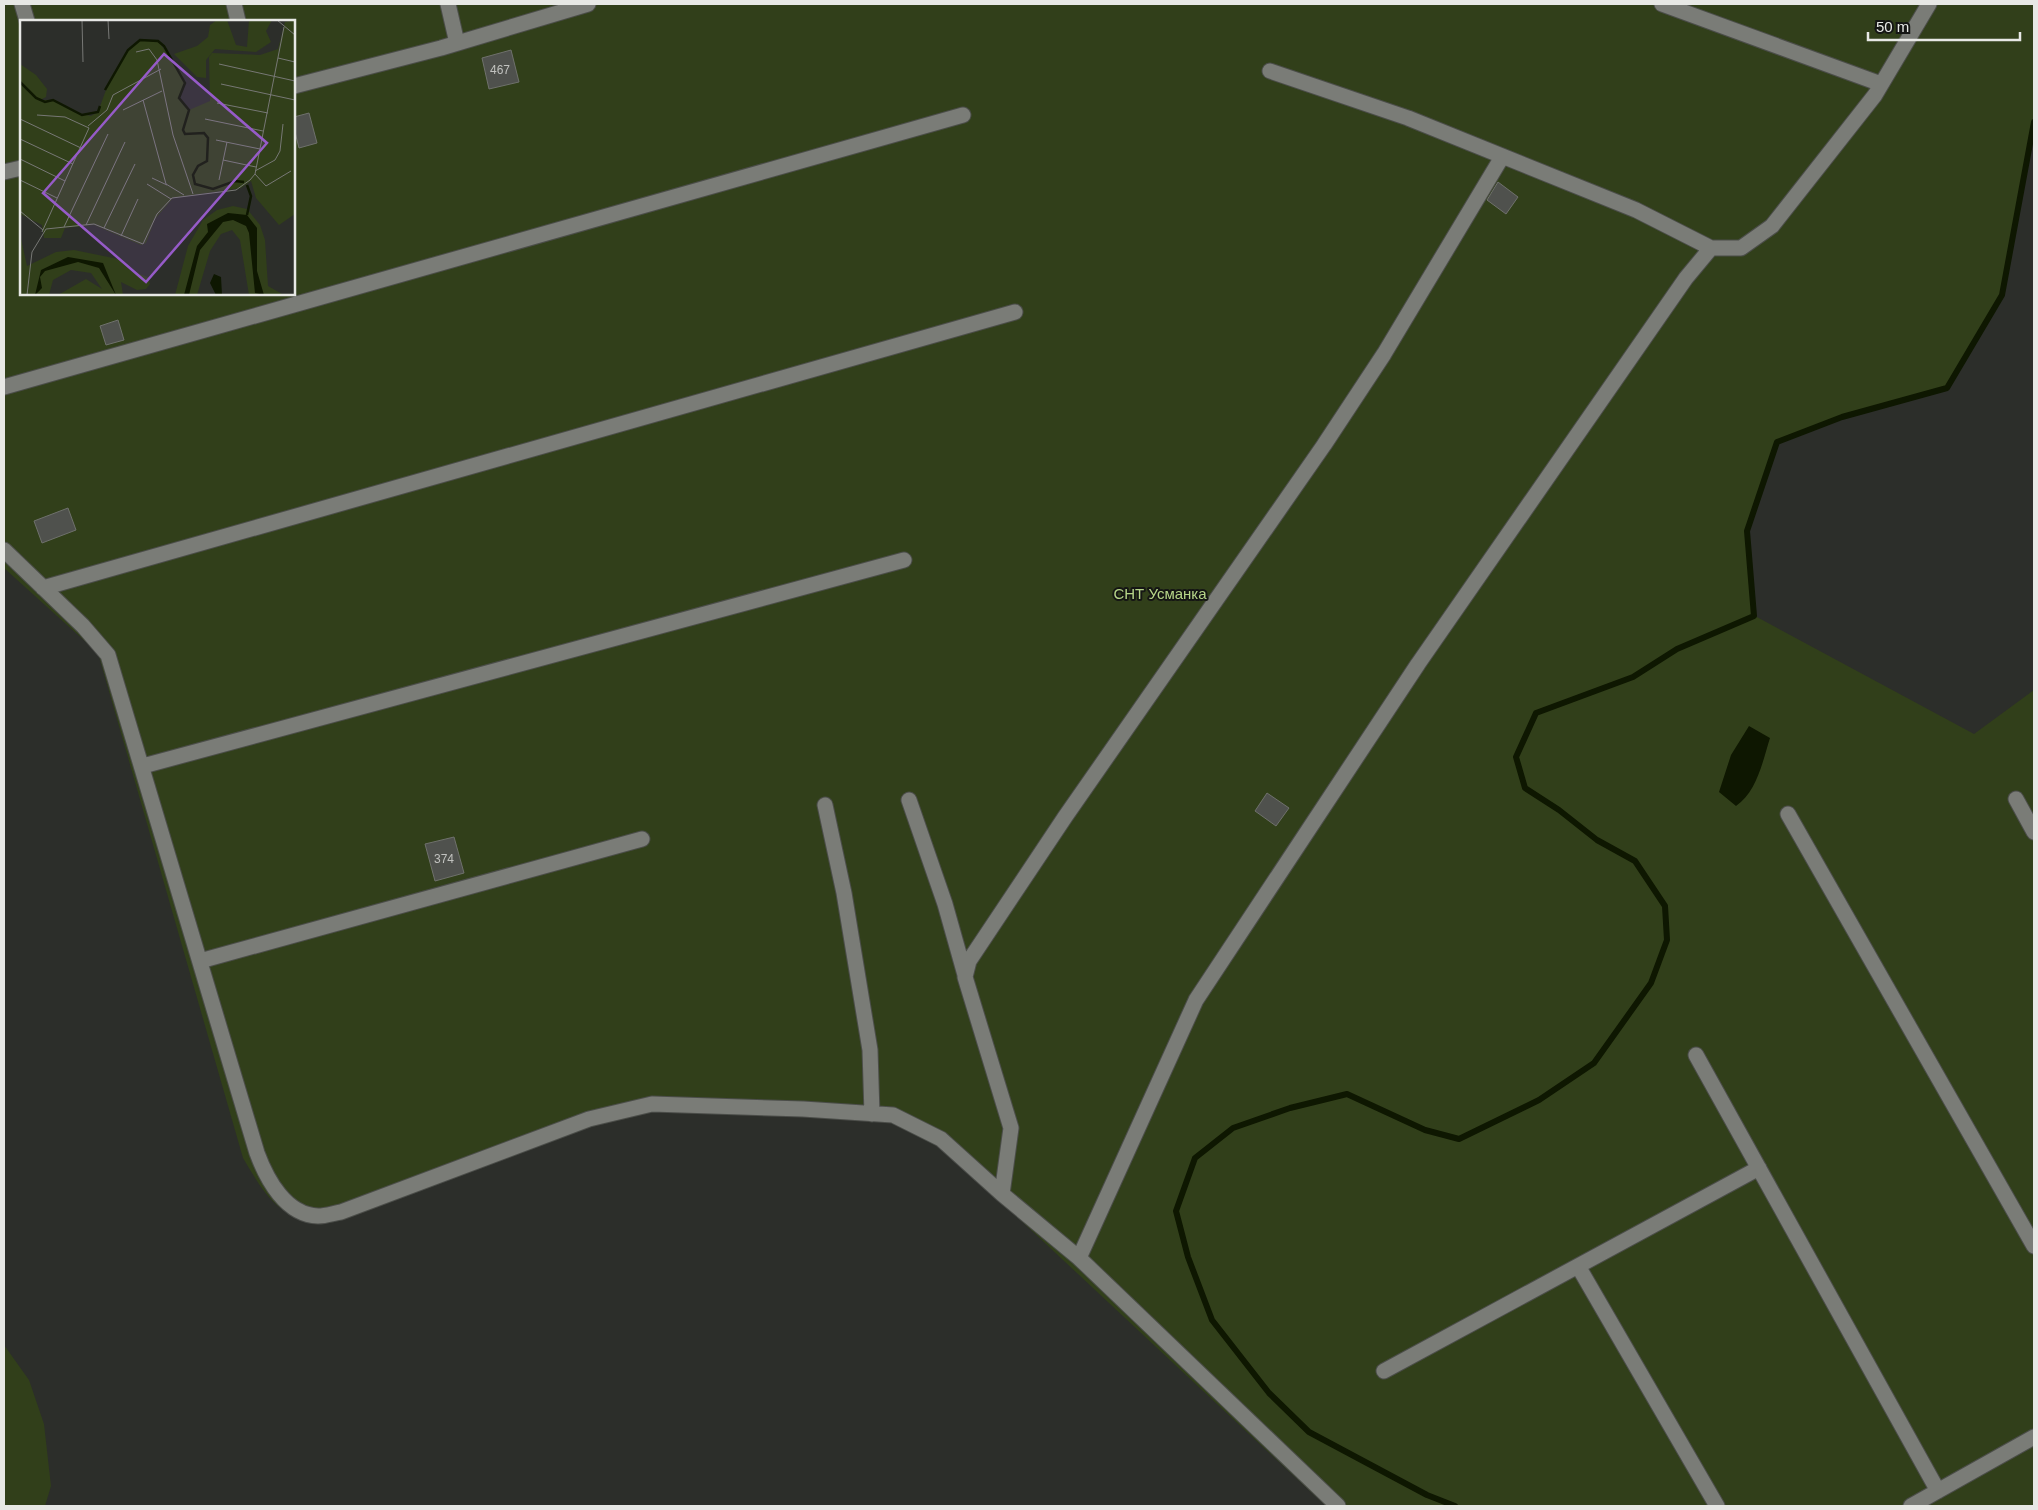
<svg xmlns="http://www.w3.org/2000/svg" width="2038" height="1510" font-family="Helvetica,sans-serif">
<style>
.green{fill:#313f1a;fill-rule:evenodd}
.water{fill:#0e1701}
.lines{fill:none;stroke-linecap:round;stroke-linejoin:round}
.stream{stroke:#0e1701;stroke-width:6}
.building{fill:#4f514d;stroke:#6f716c}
.minor-casing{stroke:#4b4d49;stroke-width:17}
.minor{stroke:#7a7c77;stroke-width:15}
.labels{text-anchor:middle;stroke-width:4;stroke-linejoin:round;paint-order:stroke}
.number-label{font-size:12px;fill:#c1c2bf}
.park-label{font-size:15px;fill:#b6d588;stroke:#151614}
.inset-river{fill:none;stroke:#0e1701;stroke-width:2.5}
.inset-road{fill:none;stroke:#777875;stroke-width:1}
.view{fill:#965bc8;fill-opacity:0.15;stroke:#965bc8;stroke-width:2.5}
.inset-edge{fill:none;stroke:#e7e8e5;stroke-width:2.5}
</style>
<rect width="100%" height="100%" fill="#2c2e2a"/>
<path class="green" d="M4,4h2030v118l-32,173 -55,93 -105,29 -65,25 -30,89 8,85 219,118 60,-44v816h-708l-388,-363 -47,-22 -237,-11 -62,15 -273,99c-43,-8 -55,-31 -76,-66l-145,-505 -94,-85zM21,21h273v273h-273z
M4,1345l25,35 15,44 7,62 -6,20h-41z"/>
<path class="water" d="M1749,726l21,12c-7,22 -13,54 -34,68l-17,-14 12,-37z"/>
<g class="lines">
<path class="stream" d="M1455,1506l-28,-11 -118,-63 -40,-39 -57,-73 -24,-63 -12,-46 19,-53 38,-30 57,-20 57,-14 78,36 34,9 80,-39 55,-37 57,-80 16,-43 -2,-34 -30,-45 -38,-21 -38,-30 -34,-22 -9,-31 20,-44 97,-36 44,-28 77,-33 -7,-85 30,-89 65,-25 105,-29 55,-93 32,-173"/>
</g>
<path class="building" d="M511,50l8,32 -30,7 -7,-31z
M309,113l8,30 -18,5 -5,-20v-11z
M1498,182l20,15 -12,17 -19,-14z
M118,320l6,20 -18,5 -6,-19z
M68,508l8,22 -34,13 -8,-22z
M1267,793l22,15 -13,18 -21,-15z
M454,837l10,36 -29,8 -10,-37z"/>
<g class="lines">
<defs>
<path id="minor" d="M22,4l5,17
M234,4l4,17
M448,4l9,39
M1662,4l219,80
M1270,71l138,47 228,92 75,38
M294,86l147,-38 147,-44
M4,172l17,-4
M4,387l959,-272
M4,550l79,76 25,29 149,498c10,27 29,62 61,63 8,0 16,-3 23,-4l248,-93 63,-15 151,5 90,6 48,24 61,55 77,64 259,248
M43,588l972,-276
M143,766l761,-206
M2016,799l18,33
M909,800l36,104 20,71
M825,805l19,88 26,157 2,64
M1788,814l246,432
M200,961l442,-122
M1696,1055l242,436
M1002,1194l9,-66 -46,-151 4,-16 96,-144 259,-372 60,-91 118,-197
M1079,1258l117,-258 222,-336 268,-386 25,-30h30l31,-22 103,-131 54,-91
M1578,1266l139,240
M1384,1371l375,-203
M1911,1506l123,-69"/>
</defs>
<use href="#minor" class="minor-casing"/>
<use href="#minor" class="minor"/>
</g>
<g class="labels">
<g class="number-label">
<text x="500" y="74">467</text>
<text x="444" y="863">374</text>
</g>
<g class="park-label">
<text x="1160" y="599">СНТ Усманка</text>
</g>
</g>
<g transform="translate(20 20)">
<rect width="275" height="275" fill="#2c2e2a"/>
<path d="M197,0h10l9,25 11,2 2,-27h23l-6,11 5,11 -15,10 -41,-3 -9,11v18l-9,-1 -23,-23 23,-8 11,-9 2,-12zM275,0v194l-16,11 -23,-27 -5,-17 -10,7 -68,10 -18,21 -9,24 -5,2 -47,-20 -29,3 -4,10h-17l-2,-13 -22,-11v-150l16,11 11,14 -1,8 -6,3h13l21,12 17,4 7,-4 12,-33 18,-29 12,-10 18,1 24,33 3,9 -6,15 10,12 21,-9 -1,-44 3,-4 48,2 18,-6 7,-27zM213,186l14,3 13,16 5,15 3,46 14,8 13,1h-46l-9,-55 -8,-10 -11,4 -11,17 -13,44h-22l13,-49 15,-26 14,-10zM0,214l7,32 29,-14 18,-2 44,9 13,12 17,6 2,7 -4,5 -9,1 -16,-8 2,13h-65l28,-16 16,10 -11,-16 -20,-3 -18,10 -4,15h-29z" fill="#313f1a"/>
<path d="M208,193l19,2 10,13v43l7,24 -9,-2 -6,-60 -3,-7 -13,-6 -10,2 -23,28 -11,45h-5l13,-49 11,-14 -1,-8zM48,237l35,6 13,32 -17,-27 -21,-6 -33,9 -5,6 2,11 -7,7 6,-25zM194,254l7,3 1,18h-6l-6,-12z" fill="#0e1701"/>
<path class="inset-river" d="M0,62l16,16 9,4 8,-2 29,15 16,-3 2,-6M85,70l23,-40 12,-10 18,1 6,5 21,37 -6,15 10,12 -6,20 2,4 19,-1 4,5 -1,23 -9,5 -5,9 2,9 18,5 22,-8 9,1M227,165l4,11 -4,19"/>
<path class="inset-road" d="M62,0l1,42M88,0l1,19M257,0l18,15M116,32l13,-3 8,11 16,75 20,59M258,38l17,4M199,44l76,17M201,64l74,16M123,80l23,84 18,11M197,83l51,10M103,90l39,-19M17,95l28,2 24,11 -47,104M0,99l61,29M185,99l58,12M68,106l19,-16 6,-15 48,-26M0,119l53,25M196,120l44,9M0,139l45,22M203,140l33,7M235,151l20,-11 5,-9 3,-27M235,154l11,12 25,-15M132,158l15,7M0,160l37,18M199,160l8,-38M127,164l24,15M0,191l23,19M66,205l39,-83M44,207l44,-93M84,208l31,-64M101,216l17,-37M7,275l5,-43 14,-23 48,-5 49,20 14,-30 15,-16 64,-8 14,-10 5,-6 29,-147"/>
<path class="view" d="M144,34l103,89 -121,139 -103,-89z"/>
<rect width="275" height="275" class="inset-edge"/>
</g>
<rect width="2038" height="1510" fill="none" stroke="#e7e8e5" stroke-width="10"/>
<path d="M1868 32v8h152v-8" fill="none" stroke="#e7e8e5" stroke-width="2.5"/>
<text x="1876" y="32" font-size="15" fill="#e7e8e5" stroke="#151614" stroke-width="4" paint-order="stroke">50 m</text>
</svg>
